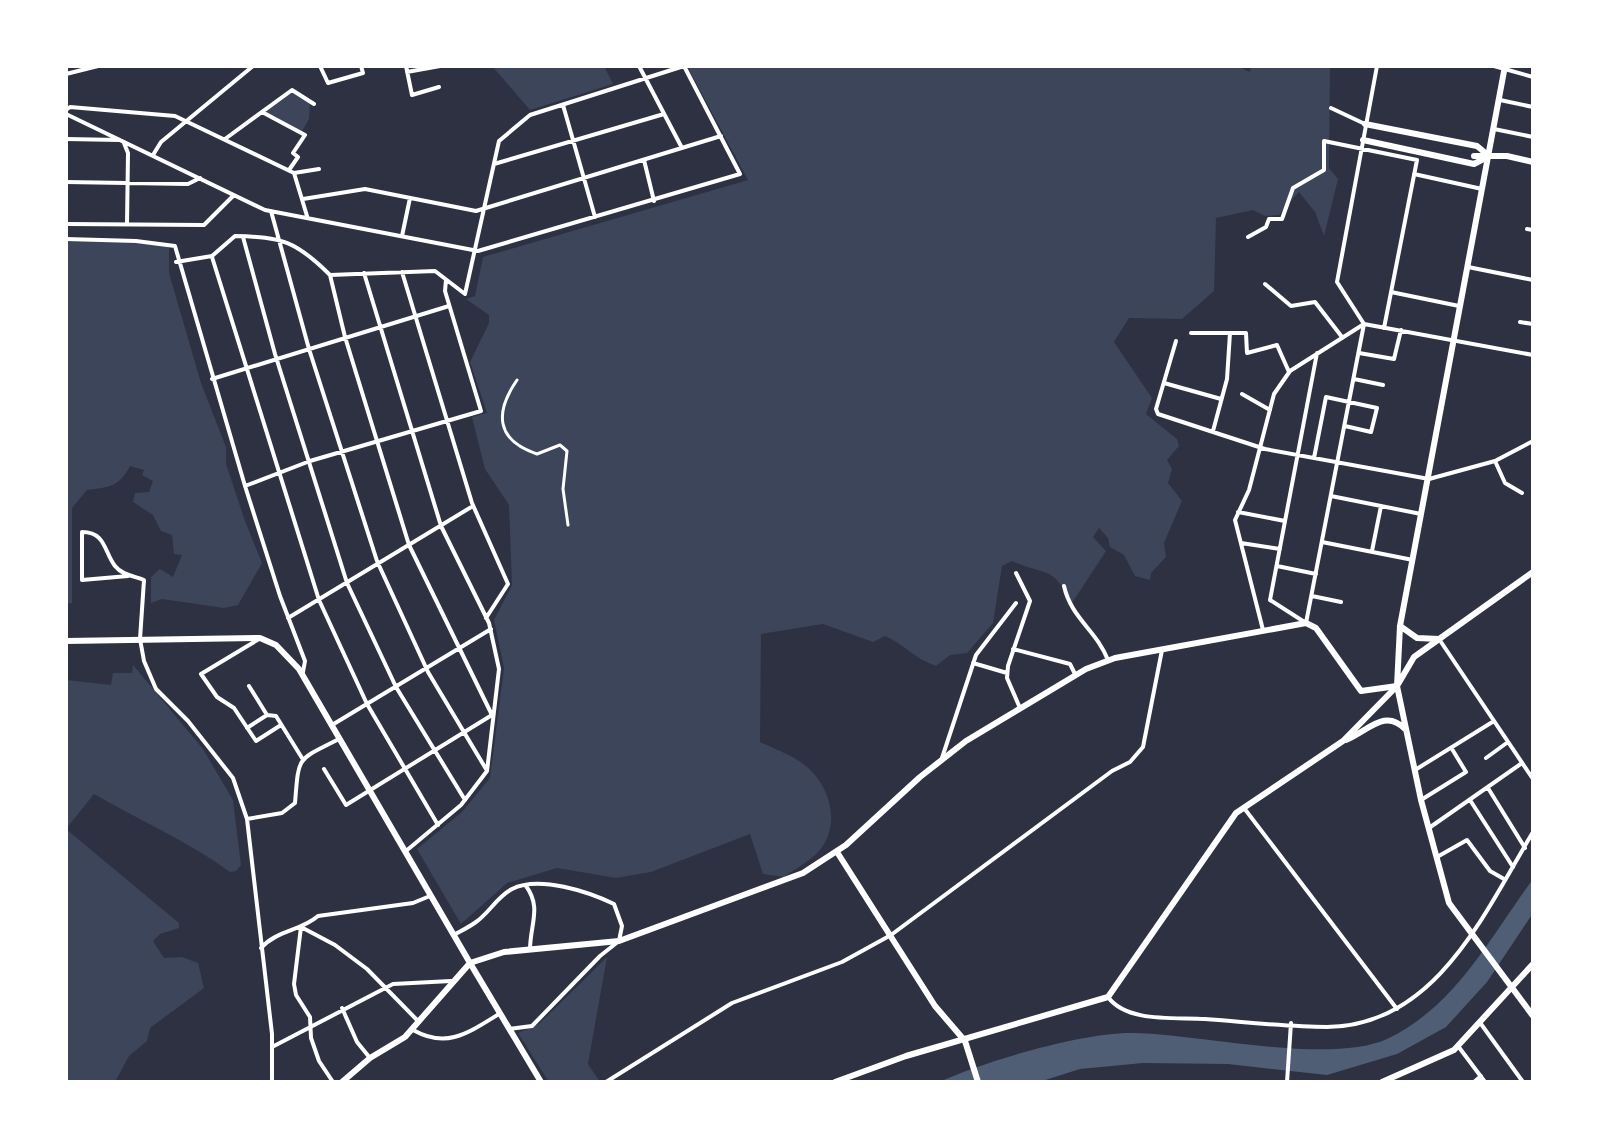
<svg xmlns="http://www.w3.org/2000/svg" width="1599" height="1148" font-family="Overpass,sans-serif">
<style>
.green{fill:#3c4559}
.water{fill:#4f5d75}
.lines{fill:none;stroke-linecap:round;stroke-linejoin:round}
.pedestrian{stroke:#fff;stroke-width:3}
.minor{stroke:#fff;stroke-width:4}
.tertiary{stroke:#fff;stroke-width:6}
.secondary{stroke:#fff;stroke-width:6}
</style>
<rect width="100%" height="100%" fill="#2d3142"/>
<path class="green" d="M492,66h112l9,18 -83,26z
M687,66h550l13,6 1,-6h79l-1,102 9,11 -14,57 -9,-24 -16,-20 -20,23 -14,1 -12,-6 -37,8 -2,73 -32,28 -53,-1 -15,24 38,56 -6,16 31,25 2,7 -12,14 5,9 -4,14 14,18 -18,42 2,14 -15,16 -1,7 -15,-4 -11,-21 -14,-8 -2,-9 -9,-10 -6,9 13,14 -34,52c-21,-39 -24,-26 -60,-42l-10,5 -9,57 -26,30 -17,2 -14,11c-21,-7 -31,-21 -51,-30l-12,6 -50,-18 -62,10 -1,108c13,6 27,11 39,19 30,19 44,62 20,90 -9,10 -24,18 -35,26l-21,-3 -13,-40 -99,38 -35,6 -59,-10 -50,15 -46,41 -44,-75 45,-37 28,-34 14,-110 -10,-48 18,-35 -3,-80 -24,-36 -13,-52 15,-4 -17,-51 19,-39v-8l-23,-16 9,-3 8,-39 265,-77z
M292,91l18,10 -1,18 -8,14 -39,-20z
M66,239l96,5 7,4v25l32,110 25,64v17l19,57 17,42 -24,42 -14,3 -62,-9 -11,4v-26l9,-8 13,8 9,-22 -8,-1 -2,-19 -11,-4 -8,-16 -20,-13 2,-9 14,-1 4,-11 -11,-6 2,-5 -14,-4c-11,21 -20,21 -43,24l-15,18v95l-6,1z
M133,665l70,84 30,51 8,65 -5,6 -6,1c-41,-30 -91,-52 -136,-78l-28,35v-149l45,5 2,-12h19z
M66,829l113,94v5l-19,6 -7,7 11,17 18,-1 16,6 6,25 -54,40 -3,13 -18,15 -14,26h-49z
M607,957l-19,107 12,18h-51l-31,-49 21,-9z"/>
<path class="water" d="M1533,879v34l-46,69 -41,45 -49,27 -70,21 -99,-11 -85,-1 -63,6 -41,13h-100c47,-21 144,-50 194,-49 67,1 196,32 254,6 69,-33 103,-102 146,-160z"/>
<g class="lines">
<path class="pedestrian" d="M517,380c-22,32 -22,60 20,74l23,-9 7,6 -4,38 5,36"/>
<path class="minor" d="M320,66l8,17 35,-10 -2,-7
M406,66l6,29 27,-8
M639,66l43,82
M1494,66l39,11
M407,72l33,-6
M66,74l32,-8
M1500,100l33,7
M563,105l32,112
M1331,108l34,16
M66,110l4,-3 105,9 119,57
M262,112l43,23 -12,18 5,4 -9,13
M66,114l199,96 213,41 262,-77 -56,-108
M1494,129l39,8
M66,139l54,1
M225,139l67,-49 22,14
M124,143l4,10 -1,71
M153,155l8,-13 92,-76
M644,160l10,41
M494,164l170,-50
M294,173l13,43
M294,173l25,-4
M1414,174l68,15
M66,182l122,2 12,-6
M303,199l62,-10 111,22 245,-75
M271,211l38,138 68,212 51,111 58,97
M66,224l138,1 30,-30
M1527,229l6,1
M402,236l8,-38
M243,237l32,117 72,229 49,104 69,113
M1248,237l18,-10 3,-8h13l11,-31 31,-18v-29l93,19 -33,168
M66,239l70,2 39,5 70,240 35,110 25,65 -2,11
M212,257l107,343 48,104 71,121
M176,262l36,-6 23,-20c47,1 61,5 95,39l105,-4 30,23 34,-153 31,-26 154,-49
M1468,267l65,13
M402,272l70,231 36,81 -22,34
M364,273l77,253 48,97 10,46 -12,102 -26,34 -55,46
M330,275l15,62 64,208 82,168
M1265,284l26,22 24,-4 27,35
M1391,292l68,14
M1520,322l13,2
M1191,333h55l1,20 30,-8 12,27
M1176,341l-20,68 2,5 107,35 164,30 66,-18 38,-20
M1317,353l-47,247 36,23 58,-299 -27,-42 40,-216
M1359,353l35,6 7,-29
M212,379l237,-73
M1354,379l29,6
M1164,383l57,16
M1242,394l28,16
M1213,431l14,-52 3,-46
M1314,458l12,-61 51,11 -6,24 -26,-6
M1495,461l10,22 17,10
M245,486l65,-25 171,-50 -36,-120 1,-11
M1331,496l90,18
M1238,512l47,9
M1322,542l91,18
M1241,543l39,6
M1372,551l9,-45
M1277,566l39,8
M1016,573l14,28 -22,65 -1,12 13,30
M128,576l-46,4v-48c24,0 22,20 33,34 7,9 19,10 29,14l-4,59 4,22 12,28 32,32 45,57 14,41 25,215v48
M1064,586c7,32 33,45 44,74
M1312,596l29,6
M288,618l185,-112
M1263,630l-28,-110 14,-30 25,-96 16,-23 74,-47 169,31
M259,639l-58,35 16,23 17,11 22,33 25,-16
M1439,639l94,140
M1013,649l57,15 5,10
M973,663l34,10
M249,686l18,29 9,1 26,42
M332,725l159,-96
M247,728l20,-13
M1486,758l22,-16
M941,761l35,-106 40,-52
M324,769l22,36 146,-90
M1415,770l79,-49
M1488,788l37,60
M1421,800l45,-28 -14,-23
M1470,800l43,67
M1244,808l153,201
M247,819l35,-6 13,-10c4,-48 1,-42 44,-64
M1429,828l93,-65
M1437,857l30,-17 23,31 14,8
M526,886c16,22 4,38 4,64
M454,935c7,-4 15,-8 22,-13 13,-9 21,-25 36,-33 27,-14 77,3 102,15l8,22 -3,15 -19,15 -68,70 -23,3
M261,948c16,-18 40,-17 57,-32l95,-13 17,-7
M1108,997c19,26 67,20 97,22 40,3 82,8 122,8 109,-1 158,-115 206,-195
M342,1008l15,34 13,16
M1481,1024l42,58
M413,1030c34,19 55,3 86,-16
M274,1046l119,-62 58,-3
M1458,1046l27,36
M333,1082l-14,-21 -8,-23 -1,-21 -14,-22 -2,-11 7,-57 34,18 32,24 52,53
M606,1082l126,-79 110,-41 49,-27 221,-164 18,-9 13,-15 19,-97
M1287,1082l4,-59
M1474,1082l7,-6"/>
<path class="tertiary" d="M1365,124l112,22 12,10
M1363,140l111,24 15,-8
M1474,156h33l26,6
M66,641l194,-3 16,7 23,24 171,294
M837,852l98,154 30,35 13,41
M342,1082l28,-24 35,-21 65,-74 34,-11 115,-11 184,-68 43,-28 74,-68 46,-36 120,-72 29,-11 191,-35 10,5 45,63 36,-5
M1382,1082l72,-32 79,-86"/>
<path class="secondary" d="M1505,66l-105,560 -3,60 24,114 28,103 84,113
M1400,626l17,12 22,1
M1346,740c22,-9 39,-32 59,-11
M470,963l71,119
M835,1082l71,-26 202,-59 128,-184 107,-72 54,-55 17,-29 119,-85"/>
</g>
<rect width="1599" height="1148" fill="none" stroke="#ffffff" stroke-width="136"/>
</svg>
